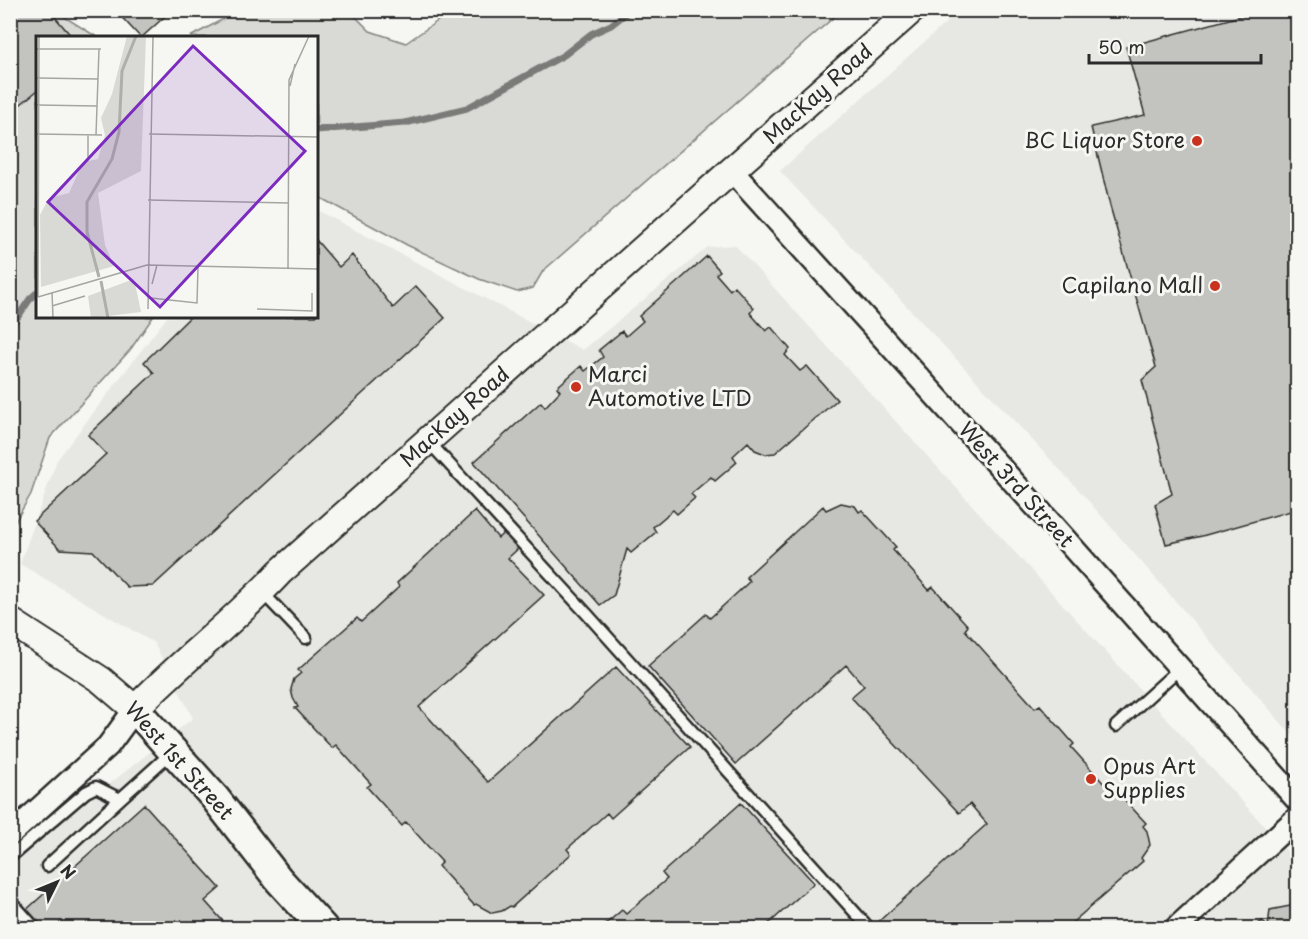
<svg xmlns="http://www.w3.org/2000/svg" width="1308" height="939" font-family="'Playpen Sans',sans-serif">
<style>
.built{fill:#e7e7e3}
.green{fill:#d9d9d5;stroke:#828280;stroke-width:1.5}
.lines{fill:none;stroke-linecap:round;stroke-linejoin:round}
.stream{stroke:#7a7a78;stroke-width:7}
.building{fill:#c3c3c0;stroke:#2b2b2b;stroke-width:1.5}
.service-casing{stroke:#2b2b2b;stroke-width:15}
.minor-casing{stroke:#2b2b2b;stroke-width:26}
.tertiary-casing{stroke:#2b2b2b;stroke-width:30}
.secondary-casing{stroke:#2b2b2b;stroke-width:33}
.service{stroke:#f6f6f2;stroke-width:10}
.minor{stroke:#f6f6f2;stroke-width:21}
.tertiary{stroke:#f6f6f2;stroke-width:26}
.secondary{stroke:#f6f6f2;stroke-width:28}
.poi-dot{fill:#c8321e;stroke:#f6f6f2;stroke-width:2}
.labels{text-anchor:middle;stroke-width:6;stroke-linejoin:round;paint-order:stroke}
.street-label{font-size:21px;fill:#2b2b2b;stroke:#f6f6f2}
.poi-label{font-size:21px;fill:#2b2b2b;stroke:#f6f6f2;text-anchor:end}
.inset-river{fill:none;stroke:#aeaeab;stroke-width:3}
.inset-road{fill:none;stroke:#a5a5a2;stroke-width:1.5}
.view{fill:#7b2cbf;fill-opacity:0.15;stroke:#7b2cbf;stroke-width:3}
.inset-edge{fill:none;stroke:#2b2b2b;stroke-width:3}
</style>
<rect width="100%" height="100%" fill="#f6f6f2"/>
<filter id="ink" filterUnits="userSpaceOnUse"><feTurbulence type="fractalNoise" baseFrequency=".0167" numOctaves="2"/><feDisplacementMap in="SourceGraphic" scale="12" xChannelSelector="R" yChannelSelector="G"/><feConvolveMatrix kernelMatrix="1 2 1 2 8 2 1 2 1" color-interpolation-filters="sRGB"/></filter>
<g filter="url(#ink)">
<path class="built" d="M959,11h338v730l-219,-252 -298,-318z
M317,210l266,140 125,-103 27,-2 562,617v66h-1286v-66l182,-144 -39,-75 -134,-79 37,-104 110,-143 149,-1z"/>
<path class="green" d="M240,10l110,1 20,20 36,12 46,-32h389l-298,260 -10,17 -16,4 -38,-13 -72,-34 -90,-49 -1,-158 -126,-1z
M11,11h44l42,26 -59,1v278l115,1 -23,33 -80,88 -19,56 -20,35z"/>
<g class="lines">
<path class="stream" d="M316,130l89,-7 62,-15 97,-53 27,-21 20,-9 19,-15
M10,328l20,-29 8,-7"/>
</g>
<path class="building" d="M10,10h39l24,28h-35v52l-28,23z
M115,10h57l-31,28z
M1247,10h51v499l-96,27 -36,8 -11,-40 17,-10 -30,-114 14,-13 -46,-161 -19,-79 54,-12 -19,-68 122,-33z
M316,240l23,27 13,-12 41,53 23,-22 29,32 -292,268 -26,1 -34,-36 -33,-2 -26,-28 72,-67 -18,-19 66,-62 -10,-11 47,-46h125z
M707,256l13,15 -4,3 14,16 4,-4 20,22 -4,5 16,18 5,-4 19,22 -5,6 15,16 7,-5 30,34 -62,53 -10,1 -10,-4 -7,-8 -15,14 4,6 -22,19 -4,-4 -20,17 4,4 -18,16 -4,-4 -20,17 3,5 -25,21 -4,-4 -13,46 -14,10 -126,-143 67,-60 4,5 15,-16 -3,-4 24,-21 4,5 18,-14 -4,-7 23,-19 4,5 17,-15 -4,-5z
M841,503l14,3 4,6 3,-2 34,37 -3,3 36,40 4,-3 35,39 -3,4 70,78 5,-3 34,39 -3,3 35,39 3,-3 37,40 -3,3 4,5 3,14 -9,13 2,3 -77,67 -5,-1 -2,1h-175l-6,-6 109,-98 -17,-20 -11,9 -108,-116 13,-11 -18,-21 -110,99 -88,-98 58,-52 4,4 40,-37 -4,-4 77,-71 3,4z
M475,511l23,27 8,-7 14,16 -12,11 36,37 -125,112 69,75 128,-115 74,80 -79,71 -4,-5 -40,36 4,5 -59,53 -2,-1 -8,5 -10,2 -16,-9 -2,1 -36,-39 4,-4 -36,-40 -4,4 -35,-39 4,-3 -35,-39 -4,3 -37,-40 3,-1 -5,-9 -2,-9 3,-10 7,-6 -3,-3 59,-52 4,4 38,-35 -2,-4z
M741,803l73,80 -50,45h-163l21,-18 4,4 41,-35 -5,-6z
M144,804l76,84 -15,13 24,27h-189l-15,-17z
M1290,906l8,7v15h-44l8,-7 6,6 2,-17z"/>
<g class="lines">
<defs>
<path id="service" d="M428,441l159,173 282,314
M262,592l44,46
M1116,726l63,-57
M10,857l76,-65 10,-5 24,12 51,-46
M47,866l73,-67
M10,900l25,28"/>
<path id="minor" d="M731,170l317,350 250,281
M10,835l98,-89 27,-37
M1176,928l122,-111"/>
<path id="tertiary" d="M10,621l91,59 34,29c46,-48 100,-88 145,-137l632,-562"/>
<path id="secondary" d="M135,709l80,89 64,82 44,48"/>
</defs>
<use href="#service" class="service-casing"/>
<use href="#minor" class="minor-casing"/>
<use href="#tertiary" class="tertiary-casing"/>
<use href="#secondary" class="secondary-casing"/>
<use href="#service" class="service"/>
<use href="#minor" class="minor"/>
<use href="#tertiary" class="tertiary"/>
<use href="#secondary" class="secondary"/>
</g>
</g>
<g class="poi-dot">
<circle cx="1197" cy="141" r="6"/>
<circle cx="1215" cy="286" r="6"/>
<circle cx="576" cy="387" r="6"/>
<circle cx="1091" cy="779" r="6"/>
</g>
<g class="labels">
<g class="street-label">
<text transform="translate(818 94) rotate(-42)" y="7">MacKay Road</text>
<text transform="translate(455 417) rotate(-42)" y="7">MacKay Road</text>
<text transform="translate(1016 485) rotate(48)" y="7">West 3rd Street</text>
<text transform="translate(179 761) rotate(48)" y="7">West 1st Street</text>
</g>
<g class="poi-label">
<text x="1185" y="148">BC Liquor Store</text>
<text x="1203" y="293">Capilano Mall</text>
<text x="588" y="382" text-anchor="start">Marci<tspan x="588" dy="24">Automotive LTD</tspan></text>
<text x="1103" y="774" text-anchor="start">Opus Art<tspan x="1103" dy="24">Supplies</tspan></text>
</g>
</g>
<g transform="translate(36 36)">
<rect width="282" height="282" fill="#f6f6f2"/>
<path d="M91,0h19l-5,135 -43,22 7,52 9,21 -73,21 -1,-72 9,-17 20,-5 14,-31 15,-3 7,-24 -4,-17 11,-24zM98,243l7,33 -50,6 -3,-22z" fill="#d9d9d5"/>
<path class="inset-river" d="M63,241l-12,-45v-30l25,-43 7,-27 3,-61 14,-35M65,245l7,37"/>
<path class="inset-road" d="M0,13h65M1,42l61,1M254,50l5,-22M1,69l60,1M0,98l66,1M113,98l169,3M60,99l3,-86M52,121v-22M112,164l141,3M111,229l171,4M252,232l1,-188 20,-44M116,248l5,-19M16,256l1,26M2,261l1,-261M2,261l109,-32M115,262l46,5 1,-36M16,270l33,-10M112,273l5,-273M221,273l55,2v-18"/>
<path class="view" d="M157,10l112,105 -145,156 -112,-105z"/>
<rect width="282" height="282" class="inset-edge"/>
</g>
<rect width="1308" height="939" fill="none" stroke="#f6f6f2" stroke-width="36"/>
<rect x="18" y="18" width="1272" height="903" fill="none" stroke="#2b2b2b" stroke-width="2" filter="url(#ink)"/>
<g transform="translate(57 882) rotate(47)" stroke="#f6f6f2" stroke-width="4.5" paint-order="stroke">
<path d="M0-4.5L10 22L0 15L-10 22Z" fill="#2b2b2b"/>
<text y="-9" font-size="16" font-weight="bold" text-anchor="middle" fill="#2b2b2b">N</text>
</g>
<path d="M1089 54v9h172v-9" fill="none" stroke="#2b2b2b" stroke-width="3"/>
<text x="1098" y="54" font-size="18" fill="#2b2b2b" stroke="#f6f6f2" stroke-width="4.5" paint-order="stroke">50 m</text>
</svg>
